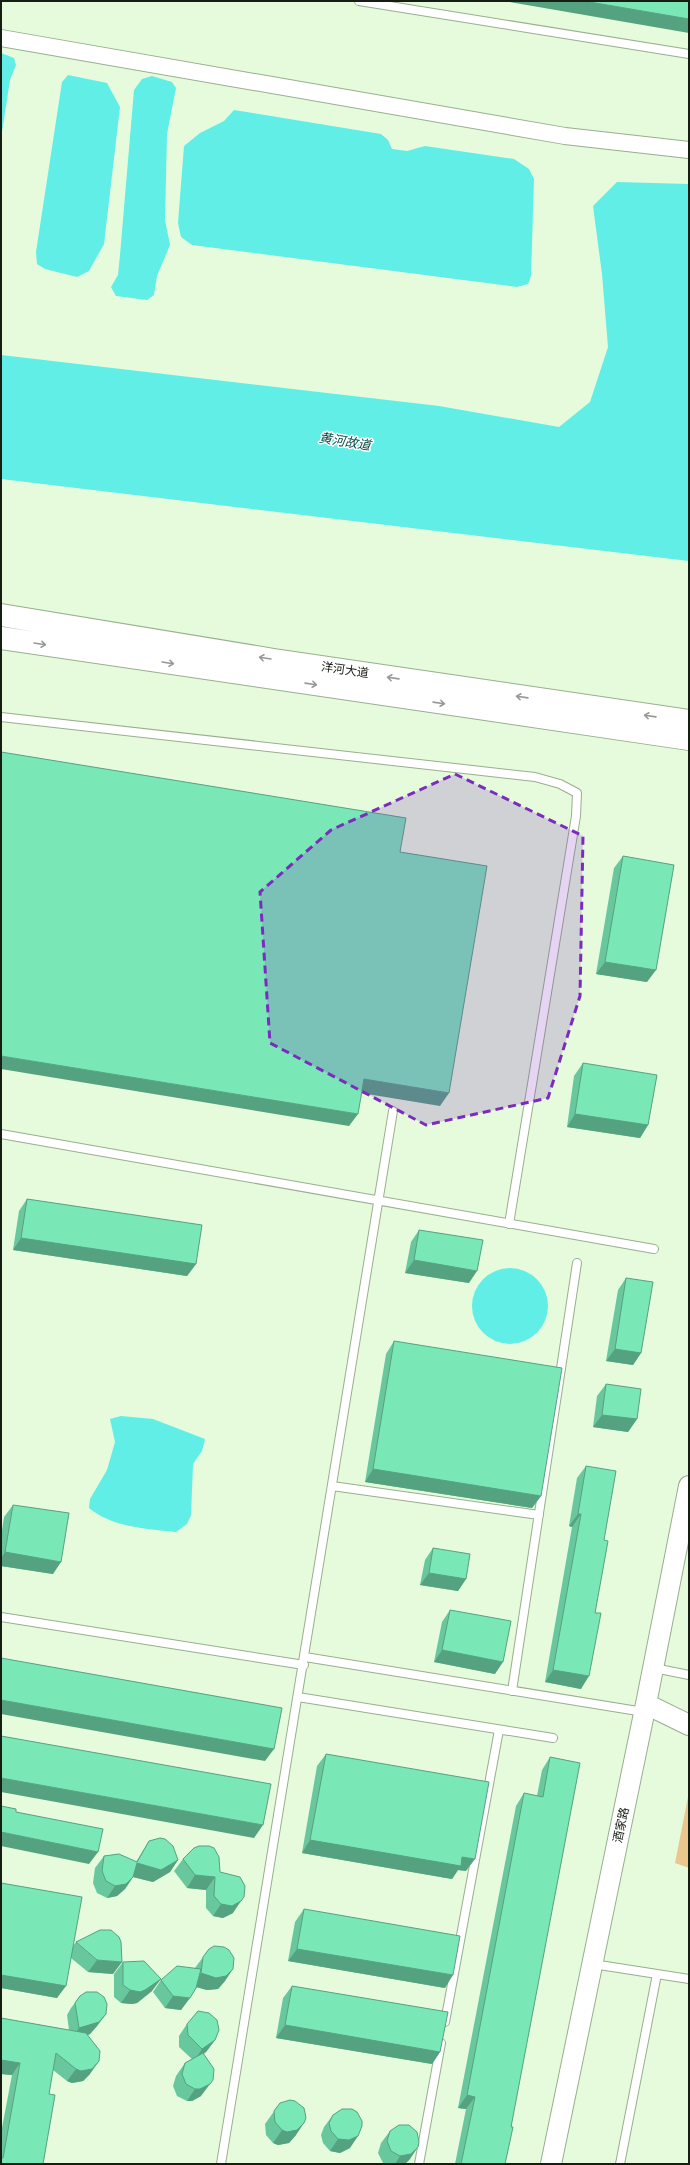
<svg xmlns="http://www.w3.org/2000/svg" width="690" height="2165" font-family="'Roboto Serif','Noto Sans SC',serif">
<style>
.green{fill:#eac88d}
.water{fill:#60eee7}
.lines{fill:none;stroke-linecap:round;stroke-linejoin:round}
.service-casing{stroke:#99ae90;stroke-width:10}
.minor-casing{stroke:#99ae90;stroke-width:18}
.tertiary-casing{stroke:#99ae90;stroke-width:22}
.primary-casing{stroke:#99ae90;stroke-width:24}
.service{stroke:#fff;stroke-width:8}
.minor{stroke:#fff;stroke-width:16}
.tertiary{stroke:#fff;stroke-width:20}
.primary{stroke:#fff;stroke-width:22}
.wall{fill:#69c79d}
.shaded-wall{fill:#55a280}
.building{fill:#7ae7b7;stroke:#55a280}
.oneway{stroke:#969994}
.marked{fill:#7b2cbf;fill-opacity:0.2;stroke:#7b2cbf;stroke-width:3;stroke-dasharray:8 5;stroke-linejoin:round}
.labels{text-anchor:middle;stroke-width:3;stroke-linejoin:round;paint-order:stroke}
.street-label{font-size:12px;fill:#161d12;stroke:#fff}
.water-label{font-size:13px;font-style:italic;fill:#094b48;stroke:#fff}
</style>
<rect width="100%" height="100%" fill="#e5fbdb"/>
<path class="green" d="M689,1792v76l-14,-5z"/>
<path class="water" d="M1,53l13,5 2,7 -6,15 -9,58z
M68,75l39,8 13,24 -16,137 -15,27 -12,6 -32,-8 -8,-5 -1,-12 26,-170z
M152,76l20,6 4,6 -9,46 -2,86 5,25 -13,31 -3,19 -7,5 -31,-4 -5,-9 7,-12 2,-20 14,-165 8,-11z
M234,110l147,24 7,6 4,9 15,2 18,-5 89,13 15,10 5,10 -3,97 -3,8 -11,3 -325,-42 -11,-8 -3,-14 6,-77 16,-13 24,-12z
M617,182l72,2v377l-688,-82v-124l438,51 120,21 31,-25 18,-55 -6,-73 -9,-68z
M472 1306a38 38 0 1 1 76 0a38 38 0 1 1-76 0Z
M121,1416l32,3 52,20 -3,12 -9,13 -2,51 -4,9 -11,8c-28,-3 -65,-5 -87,-24l1,-9 17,-29 8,-28 -5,-23z"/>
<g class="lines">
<defs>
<path id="service" d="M359,1l330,53
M1,717l534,60 25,7 17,9 -1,23 -67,408
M1,1134l653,115
M332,1486l207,29
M1,1617l303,48
M305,1657l339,55
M654,1668l35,7
M512,1691l65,-428
M298,1697l255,41
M593,1964l96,15
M445,2022l54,-292
M221,2164l172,-1053
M419,2164l22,-121
M620,2164l37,-190"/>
<path id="minor" d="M1,38l564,98 124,14"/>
<path id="tertiary" d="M646,1704l43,21
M551,2164l95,-460 43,-218"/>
<path id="primary" d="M1,615l273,45 415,61
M1,638l688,101"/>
</defs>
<use href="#service" class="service-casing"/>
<use href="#minor" class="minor-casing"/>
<use href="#tertiary" class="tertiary-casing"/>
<use href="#primary" class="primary-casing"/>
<use href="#service" class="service"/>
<use href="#minor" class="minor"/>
<use href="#tertiary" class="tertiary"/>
<use href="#primary" class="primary"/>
</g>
<path class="wall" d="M623,856l24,126 -51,-8 18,-106z
M583,1063l65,62 -8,13 -73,-11 7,-51z
M27,1199l169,65 -9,12 -174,-26 6,-39z
M419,1230l50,53 -64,-10 6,-31z
M626,1278l15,75 -8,12 -27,-4 12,-71z
M394,1341l147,155 -9,12 -167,-26 21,-128z
M606,1384l31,35 -9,13 -35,-5 4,-31z
M586,1466l18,74 -9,73 -14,76 -36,-7 27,-155 -3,-1 8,-48z
M13,1505l40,69 -52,-8v-29l3,-20z
M433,1548l33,31 -8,12 -38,-6 5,-25z
M450,1610l45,64 -61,-12 8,-40z
M326,1754l140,117 -8,-1 -6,9 -150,-26 15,-87z
M550,1757l-39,370 -6,37h-50l11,-55 -8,-1 58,-302 8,-13 13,3 5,-26z
M149,1841l29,19 -8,12 -17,10 -20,-5 -8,12 -8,7 -10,2 -10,-5 -4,-10 2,-15 9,-12 32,6z
M183,1859l37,13 13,41 -10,5 -10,-2 -7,-8v-18l-19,-2 -13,-17z
M1,1883l72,63 3,-4 37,32 -25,-2 -17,-14 -14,40 -56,-10z
M304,1909l141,79 -157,-27 7,-39z
M209,1949l16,32 -7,8 -11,1 -10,-3 -16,23 -16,-2 -12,-16 8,-12 34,-12z
M123,1962l29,29 -15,12 -5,1 -11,-1 -7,-6v-23z
M292,1986l148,66 -8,12 -156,-26 7,-40z
M80,1996l26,18 -9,12 -7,8 -2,1 2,39 -7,7 -11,2 -5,-2 -14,-11 -52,94v-31l11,-58 -11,-1v-56l68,12 -2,-15 4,-7z
M187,2024l28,16 -9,12 -3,2 -2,42 -9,5h-5l-10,-5 -4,-10 3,-10 9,-13 7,-4 -13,-12v-11z
M280,2103l16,32 -7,8 -11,2 -5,-2 -7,-8 -1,-11z
M333,2115l17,33 -10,5 -10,-2 -7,-8 -2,-8 3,-8z
M390,2131l20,28 -5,5h-21l-1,-1 -5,-10 3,-10z"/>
<path class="shaded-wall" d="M503,1h81l105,18v14z
M605,962l51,8 -9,12 -51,-8z
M1,1056l357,58 -9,12 -348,-57z
M364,1079l85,14 -9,13 -85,-14z
M575,1114l73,11 -8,13 -73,-11z
M21,1238l175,26 -9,12 -174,-26z
M414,1260l63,11 -8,12 -64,-10z
M615,1349l26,4 -8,12 -27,-4z
M602,1415l35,4 -9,13 -35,-5z
M373,1469l168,27 -9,12 -167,-26z
M578,1514h3l-9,13 -3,-1z
M5,1552l56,10 -8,12 -52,-8v-8z
M429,1573l37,6 -8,12 -38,-6z
M442,1650l61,12 -8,12 -61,-12z
M553,1670l36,6 -8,13 -36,-7z
M1,1700l273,49 -9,12 -264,-47z
M1,1778l262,47 -9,13 -253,-46z
M1,1832l97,20 -9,12 -88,-18z
M310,1840l152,17 13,2 -9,12 -8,-1 -6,9 -150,-26z
M178,1860l-8,12 -17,10 -20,-5 -8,12 -8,7 -10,2 8,-12 22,-23z
M195,1875l20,2 -9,13 -19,-2z
M241,1901l-8,12 -10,5 -10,-2 8,-12z
M297,1949l156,26 -8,13 -157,-27z
M97,1960l25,2 -9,12 -25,-2z
M233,1969l-8,12 -7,8 -11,1 -15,-4 9,-13z
M1,1975l65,11 -9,12 -56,-10z
M161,1979l-9,12 -15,12 -5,1 -11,-1 9,-13z
M173,1996l17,2 -9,12 -16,-2z
M106,2014l-9,12 -7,8 -20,7 9,-13z
M285,2025l155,27 -8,12 -156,-26z
M215,2040l-9,12 -12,9 8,-12z
M1,2060l19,3 -8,12 -11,-1z
M99,2061l-9,13 -7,7 -11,2 -5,-2 9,-12z
M210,2084l-9,12 -9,5h-5l8,-12z
M467,2095l8,2 -9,12 -8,-1z
M304,2123l-8,12 -7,8 -11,2 -5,-2 9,-13z
M358,2136l-8,12 -10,5 -10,-2 8,-12z
M418,2147l-8,12 -5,5h-10l5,-8z"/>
<path class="building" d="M584,1h105v18z
M1,752l405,66 -6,34 87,14 -38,227 -85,-14 -6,35 -357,-58z
M623,856l51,9 -18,105 -51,-8z
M583,1063l74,12 -9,50 -73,-11z
M27,1199l175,26 -6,39 -175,-26z
M419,1230l64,10 -6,31 -63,-11z
M626,1278l27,4 -12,71 -26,-4z
M394,1341l168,27 -21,128 -168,-27z
M606,1384l35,5 -4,30 -35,-4z
M586,1466l30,5 -12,69 4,1 -13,72h6l-12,63 -36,-6 28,-156h-3z
M13,1505l56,8 -8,49 -56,-10z
M433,1548l37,6 -4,25 -37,-6z
M450,1610l61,11 -8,41 -61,-12z
M1,1658l281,50 -8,41 -273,-49z
M1,1736l270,48 -8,41 -262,-47z
M326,1754l163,28 -14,77 -13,-2 -1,9 -151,-26z
M550,1757l30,6 -69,364h2l-8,37h-44l14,-67 -8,-2 57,-302 19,4z
M1,1806l15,3v3l87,17 -5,23 -97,-20z
M160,1838l5,1 8,7 5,14 -17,10 -24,-7 -4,14 -7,7 -11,2 -9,-5 -4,-10 2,-15 15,-2 18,8 12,-21z
M199,1846h10l5,2 5,9 1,15 20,5 5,9 -1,11 -3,4 -9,5 -11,-2 -7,-8 1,-19 -20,-2 -12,-16 11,-11z
M1,1883l81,14 -16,89 -65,-11z
M304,1909l156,27 -7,39 -156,-26z
M100,1930h11l8,7 2,5 1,20 -25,-2 -21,-18z
M214,1946l10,1 5,3 5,8 -1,11 -7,7 -10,2 -15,-5 2,-16 6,-8z
M144,1961l17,18 -16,11 -5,2 -10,-2 -7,-5v-23z
M177,1966l24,3 -5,19 -6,10 -17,-2 -12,-16z
M292,1986l156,26 -8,40 -155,-27z
M86,1992h11l7,5 3,7 -1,10 -7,8 -20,6 -4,-25 5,-7z
M198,2011l11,2 8,7 2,10 -4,10 -13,9 -14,-14 -1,-11z
M1,2018l85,15 14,18 -1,10 -7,8 -11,2 -5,-2 -20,-16 -7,41 6,1 -12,69h2h-44v-6h2l17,-95 -19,-3z
M203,2053l11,16 -1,11 -3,4 -10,5h-5l-9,-5 -4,-10 3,-11z
M290,2100l5,1 9,7 2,10 -2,5 -7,7 -10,2 -5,-2 -7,-8 -1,-11 6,-8z
M342,2109h10l5,3 5,9v5l-4,10 -9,4 -11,-1 -7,-8 -2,-8 4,-8z
M399,2125h10l8,7 2,10 -1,5 -7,7 -11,2 -9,-5 -4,-10 3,-10z"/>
<defs><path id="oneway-shaft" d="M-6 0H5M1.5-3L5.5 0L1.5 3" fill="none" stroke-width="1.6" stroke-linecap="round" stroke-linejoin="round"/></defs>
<g class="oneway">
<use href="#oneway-shaft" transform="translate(40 644) rotate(9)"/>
<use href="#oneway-shaft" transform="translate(265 658) rotate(-171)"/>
<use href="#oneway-shaft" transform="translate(168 663) rotate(9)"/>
<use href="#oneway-shaft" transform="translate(393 678) rotate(-172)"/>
<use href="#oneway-shaft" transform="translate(311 684) rotate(8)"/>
<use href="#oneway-shaft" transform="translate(522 697) rotate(-172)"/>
<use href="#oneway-shaft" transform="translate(439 703) rotate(8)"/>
<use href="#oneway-shaft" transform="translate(650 716) rotate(-172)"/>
</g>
<path class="marked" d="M455,774l128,62 -3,160 -32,102 -122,27 -156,-82 -10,-151 71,-62z"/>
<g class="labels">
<g class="street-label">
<text transform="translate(345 670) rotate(8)" y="4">洋河大道</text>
<text transform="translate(621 1825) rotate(-78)" y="4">酒家路</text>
</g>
<g class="water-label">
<text transform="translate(345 441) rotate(9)" y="5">黄河故道</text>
</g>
</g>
<rect width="690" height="2165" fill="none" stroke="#161d12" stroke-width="4"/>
</svg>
